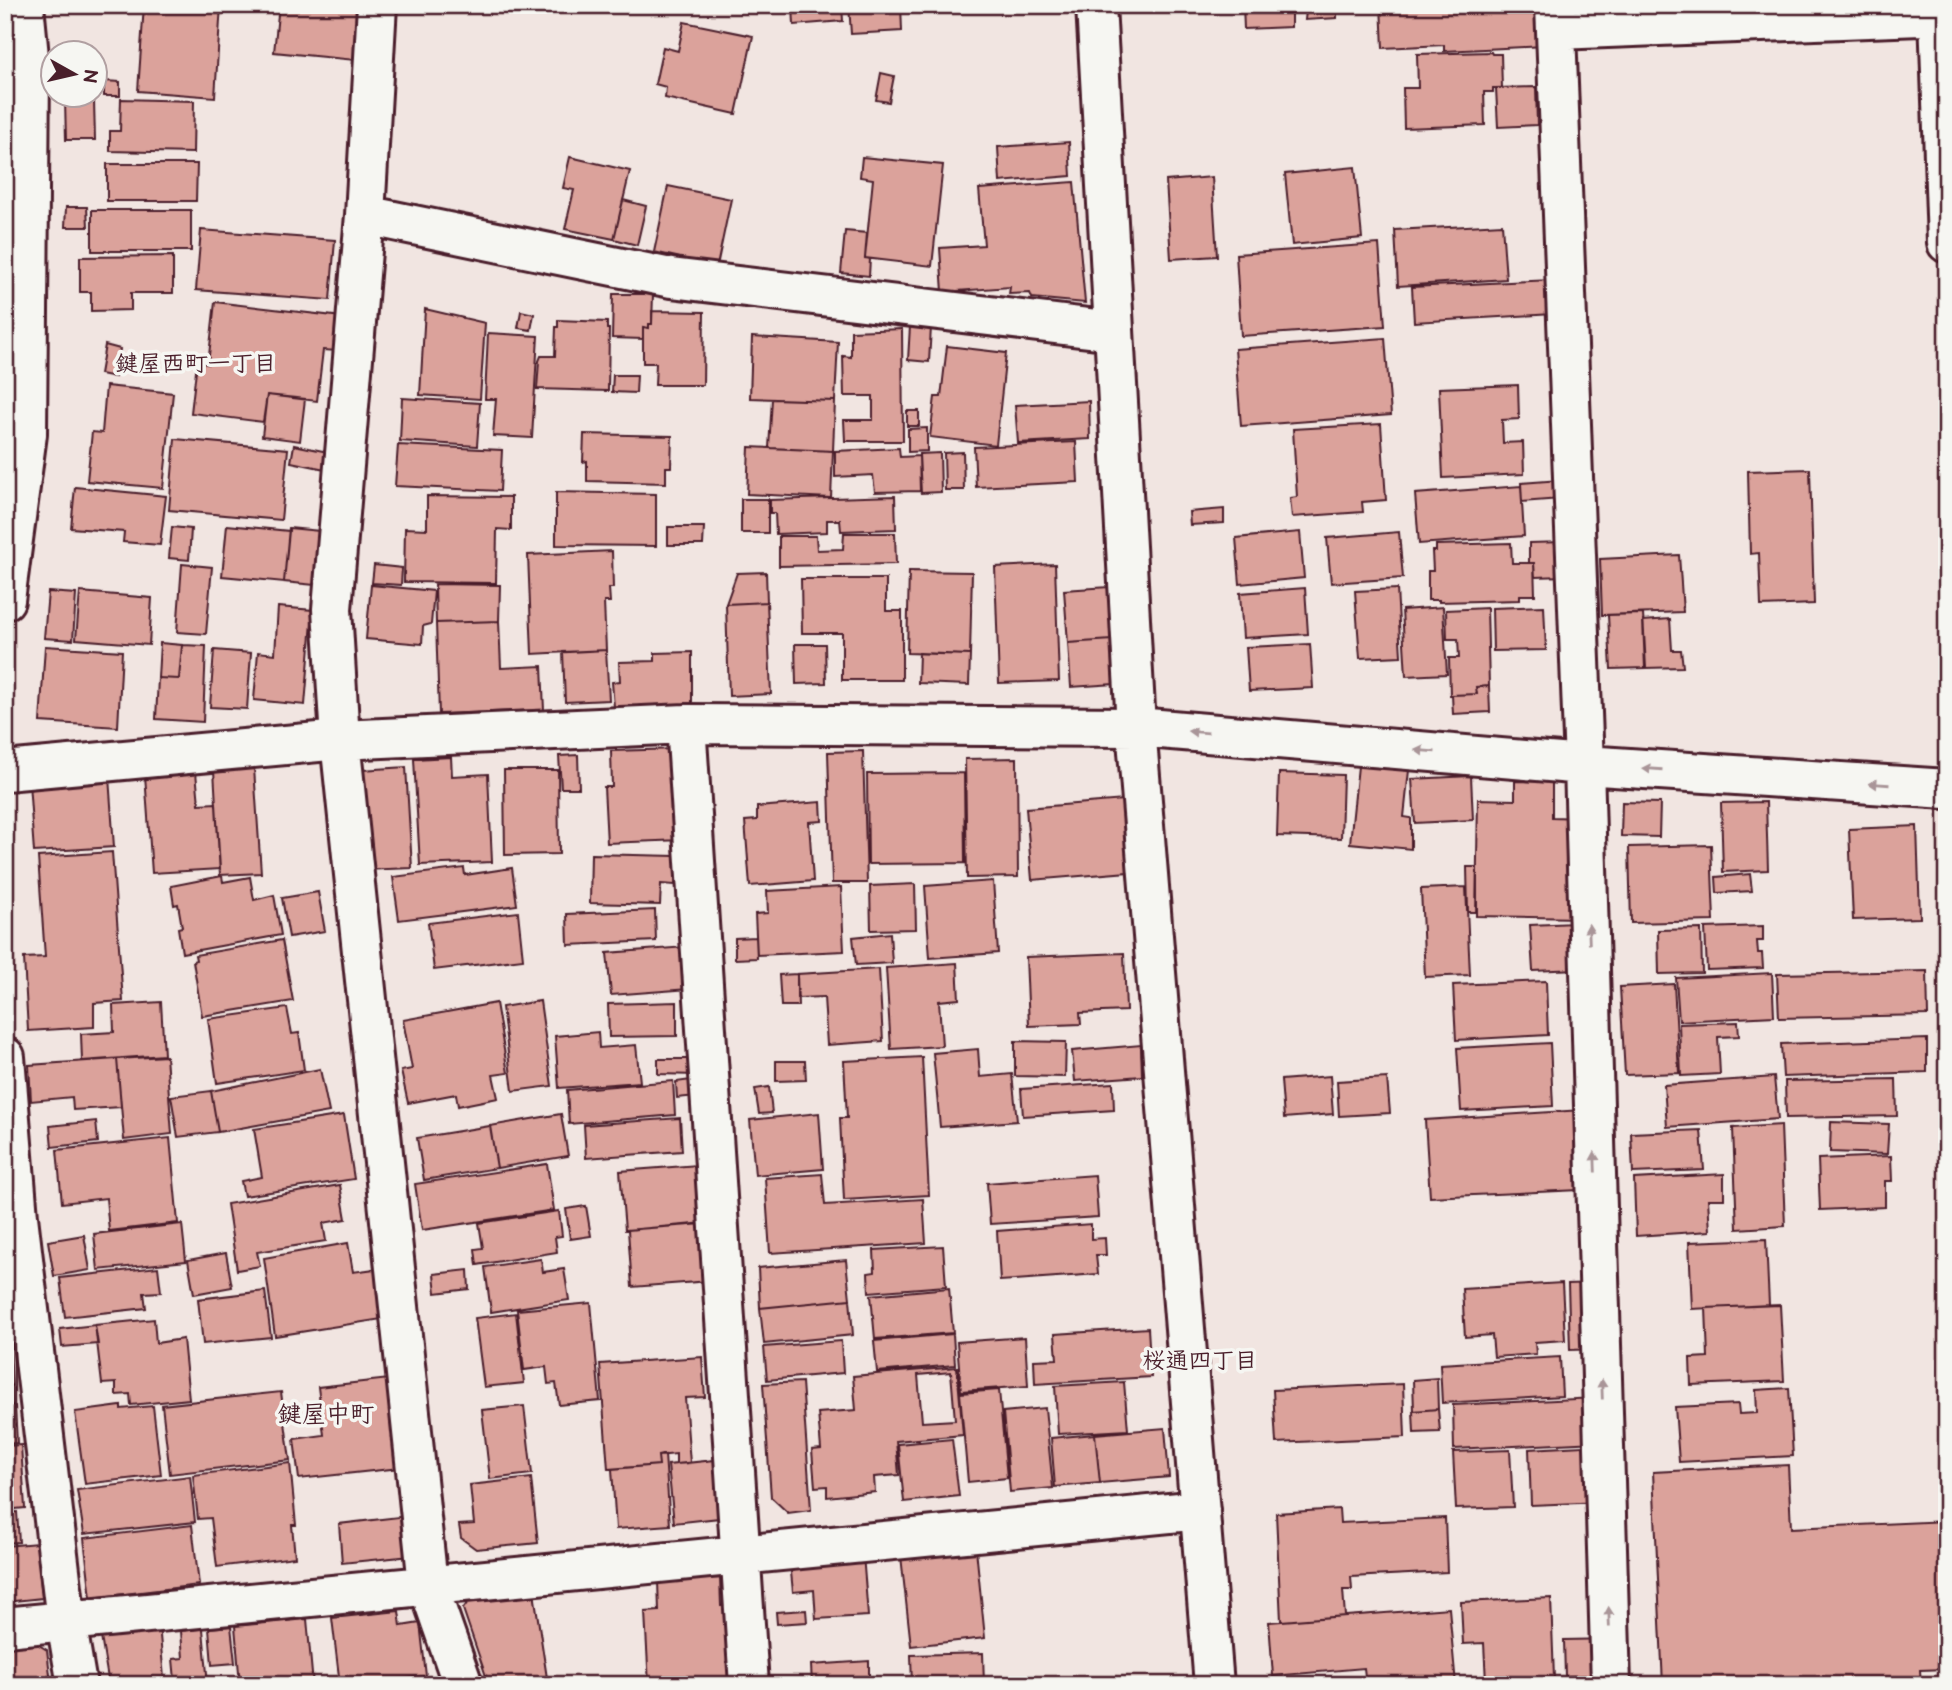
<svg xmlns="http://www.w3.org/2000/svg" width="1952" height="1690" font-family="'Balsamiq Sans','Klee One',sans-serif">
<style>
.building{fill:#dba29b;stroke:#4a1f2b;stroke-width:2;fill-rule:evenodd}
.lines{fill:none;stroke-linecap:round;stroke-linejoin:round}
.minor-casing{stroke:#4a1f2b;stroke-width:44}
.minor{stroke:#f6f6f2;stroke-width:38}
.oneway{fill:#a99598}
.labels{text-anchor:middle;stroke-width:7;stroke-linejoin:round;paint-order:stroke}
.neighbourhood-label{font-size:23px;font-weight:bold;fill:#4a1f2b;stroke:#f6f6f2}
.quarter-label{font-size:24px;font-weight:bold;fill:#4a1f2b;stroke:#f6f6f2}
</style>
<rect width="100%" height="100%" fill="#f1e5e1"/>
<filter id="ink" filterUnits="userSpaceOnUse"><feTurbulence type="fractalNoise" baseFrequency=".0143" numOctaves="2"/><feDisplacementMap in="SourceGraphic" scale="14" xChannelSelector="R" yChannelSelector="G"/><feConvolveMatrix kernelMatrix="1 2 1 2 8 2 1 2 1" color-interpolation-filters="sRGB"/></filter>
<g filter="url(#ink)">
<path class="building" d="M144,5h77l-6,92 -77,-6z
M279,5h80l-4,55 -81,-8z
M793,5h49l1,16 -49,4z
M849,5h52l1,26 -51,3z
M1243,5h94v13l-32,2 1,-9 -15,1v15l-47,2z
M1381,5h162l2,41 -101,5v-6l-61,3z
M684,22l69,14 -17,78 -71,-16 1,-11 -11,-3 8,-37 15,4z
M1491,52l1,2h9l1,34h-9v4h-9l1,33 -81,3 -1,-40h15l-1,-34z
M94,61h4v35h-30l26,-2z
M5,73h4l-1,61h-3z
M881,73l13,3 -5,26 -13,-2z
M104,81l16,1v14h-16z
M1536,87l1,38 -39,2 -2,-39z
M121,99l73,2 -1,52 -83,-2v-20h10z
M65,100h29l1,40h-29z
M1069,142l2,34 -71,6 -2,-35z
M570,157l60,14 -16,68 -49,-10 9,-39 -11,-2z
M862,157l81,8 -11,101 -67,-8 8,-79 -13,-2z
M5,163l6,1 -2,60h-4z
M107,164h90l-1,37h-89z
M1355,167l7,71 -70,7 -7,-71z
M1212,177l5,79 -46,3 -5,-78z
M1074,182l11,121 -53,-5 -2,-5 -21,1 1,-7 -67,5 -3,-44 44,-3 -5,-56z
M668,186l63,13 -14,67 -63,-14z
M623,200l23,6 -9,39 -23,-6z
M66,207h21l1,20h-23z
M92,210h99v41h-99z
M1502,224l4,55 -108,7 -3,-56z
M201,230l134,10 -5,60 -134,-10z
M845,231l22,2 -2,25 5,1 -1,17 -28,-3z
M1379,244l6,82 -144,10 -5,-82z
M173,256v37h-42v17l-40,1v-19h-11v-35z
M1551,280l2,34 -139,8 -2,-35z
M613,294h40l-1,30h-3v4l-6,-1v12l-31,-1z
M215,302l127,15 -4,34 -15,-1 -6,51 -50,-6 -4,27 -72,-9 6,-51 11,2z
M425,309l60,14 -5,76 -60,-4z
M521,311l13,3 -3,16 -13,-2z
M652,311l52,1 -1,73h-48l1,-22h-13v-36l6,1v-4h3z
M558,320l49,2v7h2l-1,62 -71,-2 2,-28 2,-5h14l1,-29h2z
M910,326l21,1 -2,35 -21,-2z
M902,329l1,112h-58l-1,-21h29v-24h-29l-1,-40 8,1v-26z
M488,333l50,3 -6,102 -39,-2 3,-37h-11z
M752,337l86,5 -3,59 -85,-3z
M1385,338l6,77 -150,11 -6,-77z
M105,345l15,4 -5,28 -15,-3z
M947,346l59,7 -10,92 -66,-8 5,-40h6z
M613,375h24l-1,18 -24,-1z
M1518,385l1,34 -17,1 1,23 20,-1 1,32 -81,4 -4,-90z
M106,386l67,7 -10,95 -76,-7 5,-49 10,1z
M267,395l38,4 -5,42 -38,-5z
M402,398l78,5 -3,43 -77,-5z
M772,399l63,2 -2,50 -64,-3z
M1089,401l1,38 -72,4 -3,-38z
M907,411h12v15h-12z
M1381,424l5,76 -24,2 1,10 -71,5 -2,-19 7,-1 -4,-68z
M927,428v23l-19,1v-23z
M584,434l88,2 -1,31h-5v16l-79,-2v-20l-4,1z
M175,439l113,10 -7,71 -112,-10z
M1076,442l2,40 -102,5 -2,-40z
M294,445l34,7 -3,17 -34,-7z
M398,445l104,5 -2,41 -105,-5z
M749,447l84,4 -2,47 -84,-4z
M899,448l1,9 19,-1 1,35 -45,1 -2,-17 -38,2v-26z
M963,452l1,38h-19l-1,-37z
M940,453l1,39 -20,1 -2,-39z
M1810,469l4,135 -53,2 -2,-53 -9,1 -2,-83z
M1560,480v19l-38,3 -1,-19z
M1521,486l3,50 -105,8 -4,-50z
M75,487l91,9 -6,49 -37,-3 1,-10 -53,-4z
M556,492l100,2v52l-100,-1z
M427,496l84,1v33l-14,-1 -1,54 -92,-1 1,-54 22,1z
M895,496l1,33 -55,2 -1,-11h-13v12l-51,2 -1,-21h-5v-13z
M741,499h27v34h-27z
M1224,509v14l-34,2 -1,-13z
M227,525l62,6 -5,51 -62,-6z
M172,527l19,2 -2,31 -20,-2z
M668,527h36l-1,18h-35z
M289,528l41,4 -5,54 -41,-4z
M1300,532l4,46 -64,6 -4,-46z
M1399,532l4,46 -72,5 -4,-45z
M844,533h51l1,31 -117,2v-30h37l1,14 26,-1z
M1564,542l1,34 -30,1 -1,-14h-5v-20z
M1511,543l1,20h22l1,32h-15v5l-81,2v-2h-11v-29h5l-1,-20h4v-6z
M612,551l1,37h-4l1,14h-6l2,48 -74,4 -4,-99z
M1679,555l4,57 -81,3 -2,-56z
M182,564l30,3 -6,67 -29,-2z
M1055,564l4,117 -60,2 -4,-116z
M374,565l28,3 -1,17 -29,-2z
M909,571l63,1 -2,83 -63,-2z
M766,572l1,30 -41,2 11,-31z
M801,579h85v32h16v69h-60v-47h-40z
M435,584l65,1 -1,36 -63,2z
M371,585l63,6 -3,33 -8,2 -1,18 -56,-5z
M1109,587l3,53 -44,3 -4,-53z
M1305,588l3,46 -65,4 -3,-45z
M1397,589l4,67 -41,2 -5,-67z
M48,592l28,2 -3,46 -29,-2z
M80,592l72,6 -3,47 -73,-6z
M767,602l4,92 -42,2 -3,-92z
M1544,606l2,44 -53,1 -1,-43z
M278,607l35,3 -8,95 -51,-5 4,-48 17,2z
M1443,607l4,67 -41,2 -4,-66z
M1487,608l2,78 -13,1 1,7 -27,1 -1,-37h10l-1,-19h-11l-1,-29z
M1643,614l3,54 -35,1 -3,-54z
M1670,619l2,31h9l2,17 -38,1 -2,-47z
M499,621l2,47 41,-2 2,44 -105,4 -3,-91z
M1112,640l3,44 -44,3 -3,-44z
M160,643l22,2 -3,34 -21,-1z
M795,644h30l1,39 -30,1z
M1310,644l3,44 -64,3 -3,-44z
M182,645l24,1 -3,76 -47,-3 2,-41 21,1z
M45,646l77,5 -4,76 -78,-5z
M214,650l37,3 -4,56 -37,-2z
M606,650l3,50 -44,2 -2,-50z
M692,652v52l-78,3 -2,-25 8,-1 -1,-19 36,-1v-8z
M919,653l51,2 -1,30 -51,-2z
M1489,686l1,26 -37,2 -1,-19 25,-1 -1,-7z
M679,749l3,91 -75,3 -3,-56h8l-1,-36z
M863,751l4,132h-35l-4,-131z
M578,755l1,33h-18l-2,-32z
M451,757l1,19 36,-2 4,88 -72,3 -6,-106z
M1017,758l1,119 -51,1 -2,-119z
M1358,766l51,4 -5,47 7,1v31l-61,-6z
M406,767l6,101 -49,2 -1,-100z
M254,768l7,105 -41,2 -6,-105z
M504,770h54l1,84 -54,1z
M196,772l3,32 17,-1 4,66 -68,4 -7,-98z
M964,773l1,90 -97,1 -1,-90z
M1279,773l64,2 -2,63 -64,-2z
M1471,776l2,44 -58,3 -3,-44z
M109,777l5,70 -80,5 -5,-69z
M1515,781l37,1v35l30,1 -2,100 -104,-2 2,-117 37,1z
M1124,800l4,72 -96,8 -6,-72z
M821,802l1,19 -13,1 4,59 -63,5 -5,-65 12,-1v-13z
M1622,802l38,1 -1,34 -38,-1z
M1766,802l2,68 -45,2 -2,-69z
M1917,826l3,92 -67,2 -4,-91z
M1711,845l3,76 -83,2 -2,-76z
M112,852l11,149 -29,2v24l-66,4 -4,-73 21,-1 -7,-100z
M591,854l85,2 -1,29 -14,-1 -1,21 -70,-2z
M1467,867h10v45h-9z
M464,868l1,7 47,-7 5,37 -118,15 -6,-43z
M1750,874l2,17 -35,2 -1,-16z
M222,876l1,6 27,-5 4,23 20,-5 7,40 -99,18 -4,-25 4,-1 -4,-23 -4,1 -3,-19z
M993,881l5,72 -68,5 -5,-72z
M915,884l1,45 -45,1 -1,-44z
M841,887l3,64 -87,4 -2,-41 13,-1 -1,-22z
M1466,887l4,88 -45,2 -4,-88z
M318,892l7,39 -36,6 -7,-39z
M655,910l1,31 -88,4 -1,-31z
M518,912l5,47 -89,11 -6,-47z
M1575,923l2,46 -44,2 -3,-46z
M1763,926v15h-6l1,12h4l1,15 -56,2 -2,-42z
M1701,929l1,44 -43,1 -1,-44z
M890,933l2,30 -36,2 -3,-28z
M756,937l1,21 -22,1v-21z
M282,940l11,61 -91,15 -9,-55 3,-1 -1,-5z
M686,947l3,42 -78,6 -4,-42z
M1124,953l2,58 -46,2 1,11 -52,2 -3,-69z
M957,963l2,36 -20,2 3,45 -51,3 -5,-81z
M879,969l4,72 -56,4 -3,-48 -27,1v-24z
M1927,971l1,44 -149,3 -2,-44z
M1772,973l2,43 -95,5 -3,-43z
M797,974l1,32h-17l-2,-31z
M1546,981l2,54 -92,5 -3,-55z
M1674,984l5,89 -54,2 -5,-88z
M540,1001l12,85 -39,5 -11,-84z
M161,1002l3,53 -82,6 -1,-27 33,-2 -1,-27z
M677,1002v34l-68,1 -1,-33z
M496,1003l12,70 -15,2 5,23 -40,8 -2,-12 -48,9 -7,-32 11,-2 -9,-49z
M287,1008l5,26 7,-1 5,37 -87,13 -9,-64z
M1738,1022l1,14 -21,1 2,37 -39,2 -2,-52z
M598,1032l1,16 37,-3 4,37 -81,6 -4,-52z
M1927,1039v33l-144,5 -2,-33z
M1015,1041l51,1 -1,35 -50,-1z
M1550,1043l3,63 -92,5 -4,-63z
M1141,1045l1,31 -67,5 -3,-30z
M978,1049l2,28 32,-3 5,47 -77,6 -7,-74z
M166,1056l6,78 -48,6 -7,-81z
M922,1057l7,138 -85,5 -4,-82h7l-3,-57z
M117,1059l4,48 -48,3 -1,-13 -41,4 -2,-36z
M658,1059h39v16l-39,-1z
M776,1061h29l1,19 -30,1z
M320,1069l9,43 -111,20 -7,-41z
M1330,1076l3,38 -49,4 -3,-38z
M1774,1077l4,42 -111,8 -3,-42z
M706,1078l1,17 -30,3 -1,-16z
M1387,1078l3,35 -51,3 -2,-35z
M1896,1079l1,37 -111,2 -1,-37z
M673,1081l2,34 -106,9 -2,-34z
M1113,1083l1,27 -91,6 -2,-27z
M769,1087l3,26 -13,1 -4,-25z
M211,1091l7,41 -40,5 -7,-41z
M1598,1109l3,80 -171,8 -5,-77z
M819,1113l4,56 -68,6 -5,-55z
M561,1114l7,42 -71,12 -7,-42z
M344,1115l10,64 -110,17 -3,-15 21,-4 -8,-48z
M680,1118l2,33 -96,7 -2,-33z
M96,1121l2,21 -46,5 -2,-21z
M1831,1122l58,2 -2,30 -57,-2z
M1781,1125l4,101 -48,3 -4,-101z
M490,1126l7,42 -73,12 -7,-42z
M1701,1130l3,40 -71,3 -2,-40z
M170,1138l8,85 -69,8 -3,-33 -44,5 -5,-53z
M1891,1156l1,25h-7v26l-65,3 -2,-51z
M547,1164l7,46 -132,20 -7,-46z
M698,1165l5,59 -78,6 -5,-59z
M822,1174l3,31 98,-6 3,44 -156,10 -5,-75z
M1724,1174v25h-16l2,32 -74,5 -2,-57z
M1095,1175l3,42 -108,7 -3,-41z
M340,1185l6,34 -23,4 3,18 -69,11 3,14 -23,4 -10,-66z
M586,1206l5,30 -21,3 -4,-30z
M559,1211l3,25 -7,1 2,15 -80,13 -2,-16 8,-1 -4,-25z
M705,1223l5,58 -78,6 -4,-57z
M182,1224l4,37 -88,9 -4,-36z
M1091,1224v15l14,-1 1,17h-10l2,19 -98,7 -3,-50z
M84,1235l6,35 -36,6 -6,-35z
M1766,1239l3,66 -77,4 -3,-67z
M348,1243l5,29 22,-3 7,50 -107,17 -11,-78z
M943,1246l3,40 -77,6 -1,-19 7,-1 -1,-22z
M226,1253l6,34 -38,7 -6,-34z
M541,1259l2,13 21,-3 5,31 -78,12 -6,-45z
M846,1260l4,39 -90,9 -2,-40z
M158,1267l3,25 -17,1 2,15 -81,9 -5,-39z
M468,1270l1,19 -33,4 -2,-19z
M1562,1283l3,57 -30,2 1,12 -42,3 -2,-22 -27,2 -3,-48z
M1595,1283l3,66 -28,1 -2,-66z
M949,1288l4,45 -78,6 -4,-44z
M265,1291l6,46 -68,7 -5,-45z
M850,1299l3,36 -89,9 -4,-36z
M591,1303l9,98 -41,4 -3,-22 -8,1 -2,-17 -22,3 -7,-60z
M1780,1305l4,76 -93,4 -1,-27 18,-1 -2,-49z
M516,1313l8,70 -40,4 -9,-69z
M154,1319l2,24 27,-4 6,60 -58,6 -1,-11 -14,1v-12l-14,1 -7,-59z
M95,1325l3,19 -36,3 -2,-18z
M1148,1328l3,49 -116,7 -1,-24 23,-1 -2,-25z
M953,1334l2,31 -78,7 -3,-31z
M1025,1337l3,49 -67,5 -4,-49z
M841,1341l2,32 -76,7 -3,-33z
M5,1345h5l3,60h-8z
M702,1357l3,40 -20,1 5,65 -14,1v-10l-18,2 1,9 -51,4 -8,-105z
M1560,1357l2,39 -120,7 -2,-39z
M957,1367l6,68 -67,6 3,34 -25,2 1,15 -48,5v-11l-12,1 -3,-37 9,-1 -3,-36 38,-3 -3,-34zM951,1372l4,48 -33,2 -4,-47z
M398,1378l11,89 -110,12 -5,-40 30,-4 -6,-48z
M1437,1378l1,31 -24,2 -1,-31z
M802,1382l9,128 -23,3 -17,-16 -8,-113z
M1124,1382l4,48 -70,4 -3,-48z
M1403,1384l2,53 -129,6 -3,-53z
M1789,1388l4,68 -114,6 -4,-55 63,-3 1,10 18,-1 -1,-23z
M999,1390l8,88 -39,4 -8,-89z
M281,1392l9,68 -120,14 -8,-69z
M1595,1398l2,44 -143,7 -1,-44z
M15,1406l2,37 -12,1v-37z
M121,1406v3l32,-3 8,69 -76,9 -10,-72z
M524,1406l8,68 -42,5 -8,-69z
M1045,1408l8,80 -43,4 -7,-80z
M1438,1409l2,23 -26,1 -1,-22z
M1165,1428l4,49 -69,6 -5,-49z
M1095,1434l5,49 -45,4 -4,-49z
M952,1439l7,57 -55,6 -6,-58z
M21,1445l4,63 -20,2v-64z
M1601,1445l2,57 -72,3 -2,-56z
M1510,1450l3,57 -57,2 -3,-57z
M665,1455l5,70 -54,4 -4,-60 47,-4 -1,-9z
M734,1458l-15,60 -45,5 -6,-58z
M290,1463l6,62h-4l3,32 -78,10 -6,-49 -13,1 -5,-44z
M1788,1465l3,63 156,-7v148l-27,1 1,15h-258l-10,-213z
M190,1476l5,46 -111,12 -7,-44z
M531,1478l7,65 -62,6 -15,-11 -2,-13 15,-1 -4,-39z
M1339,1509l1,14 105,-5 2,54 -96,5 1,13h-9l2,26 -64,5 -5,-108z
M17,1512l2,30 -14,1v-30z
M407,1516l4,40 -69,7 -3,-39z
M192,1525l7,60 -108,13 -7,-60z
M975,1539l10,99 -74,8 -11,-99z
M37,1543l5,55 -37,4v-56z
M863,1555l5,61 -52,3 -2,-29 -21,2 -3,-30z
M720,1578l1,28h6l5,79h-83l-4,-73 14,-1 -1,-30z
M533,1586l14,92 -58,7 -26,-76 12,-17z
M1551,1598l3,80 -68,4 -2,-39 -21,1 -2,-42z
M1449,1608l7,77h-90l-2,-17 -91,8 -4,-54z
M806,1610l1,12 -30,2 -1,-12z
M399,1611l2,15 19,-3 6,53 -86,9 -8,-67z
M307,1619l6,66h-73l-5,-59z
M159,1625l5,53 -55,7 -9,-54z
M231,1626l4,37 -23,2 -3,-37z
M203,1629l5,56h-47l-1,-4 15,-1 -2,-21 10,-1 -2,-27z
M29,1639l18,11 4,33 -46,2v-43z
M1612,1639l1,36 -48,1 -1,-36z
M983,1653l1,32h-72l-1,-30z
M869,1661v20l-57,4 -1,-20z
M433,1678v7h-60z
M875,1680v5h-61l55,-4z
M1622,1680l1,5h-99z"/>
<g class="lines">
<defs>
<path id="minor" d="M377,5l-12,210 -33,394 8,131 88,845 35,100
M1096,5l40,722 78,958
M1555,5l29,760 27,920
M1939,15l8,228
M1556,30l391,-15
M365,215l306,63 443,53
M5,600l22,-166 3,-367 -6,-62
M686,724l63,961
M5,771l335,-31 346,-16 450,3 448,38 363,24
M5,1057l13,160 48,404 11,64
M5,1627l1195,-117"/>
</defs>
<use href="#minor" class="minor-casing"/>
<use href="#minor" class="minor"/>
</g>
<defs><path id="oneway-solid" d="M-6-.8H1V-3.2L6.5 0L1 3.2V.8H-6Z" transform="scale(1.75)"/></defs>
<g class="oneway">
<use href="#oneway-solid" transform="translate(1198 732) rotate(-175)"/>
<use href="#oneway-solid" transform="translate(1425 751) rotate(-175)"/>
<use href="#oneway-solid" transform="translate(1652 769) rotate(-176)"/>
<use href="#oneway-solid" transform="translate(1879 784) rotate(-176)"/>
<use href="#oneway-solid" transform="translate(1589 934) rotate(-92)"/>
<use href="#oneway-solid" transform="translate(1595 1162) rotate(-92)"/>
<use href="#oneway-solid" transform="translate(1602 1389) rotate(-92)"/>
<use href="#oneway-solid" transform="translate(1609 1617) rotate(-92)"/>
</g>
</g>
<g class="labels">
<g class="neighbourhood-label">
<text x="196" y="371">鍵屋西町一丁目</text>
<text x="1200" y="1368">桜通四丁目</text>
</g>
<g class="quarter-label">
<text x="326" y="1422">鍵屋中町</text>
</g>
</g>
<rect width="1952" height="1690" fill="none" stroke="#f6f6f2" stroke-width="28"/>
<rect x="14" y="14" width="1924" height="1662" fill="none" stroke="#4a1f2b" stroke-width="2.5" filter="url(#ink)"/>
<g transform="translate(74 74) rotate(98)"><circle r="33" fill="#f6f6f2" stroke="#b1a0a2" stroke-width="2"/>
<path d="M0-5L12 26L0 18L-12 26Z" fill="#4a1f2b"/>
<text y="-10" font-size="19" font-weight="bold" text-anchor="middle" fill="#4a1f2b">N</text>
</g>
</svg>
